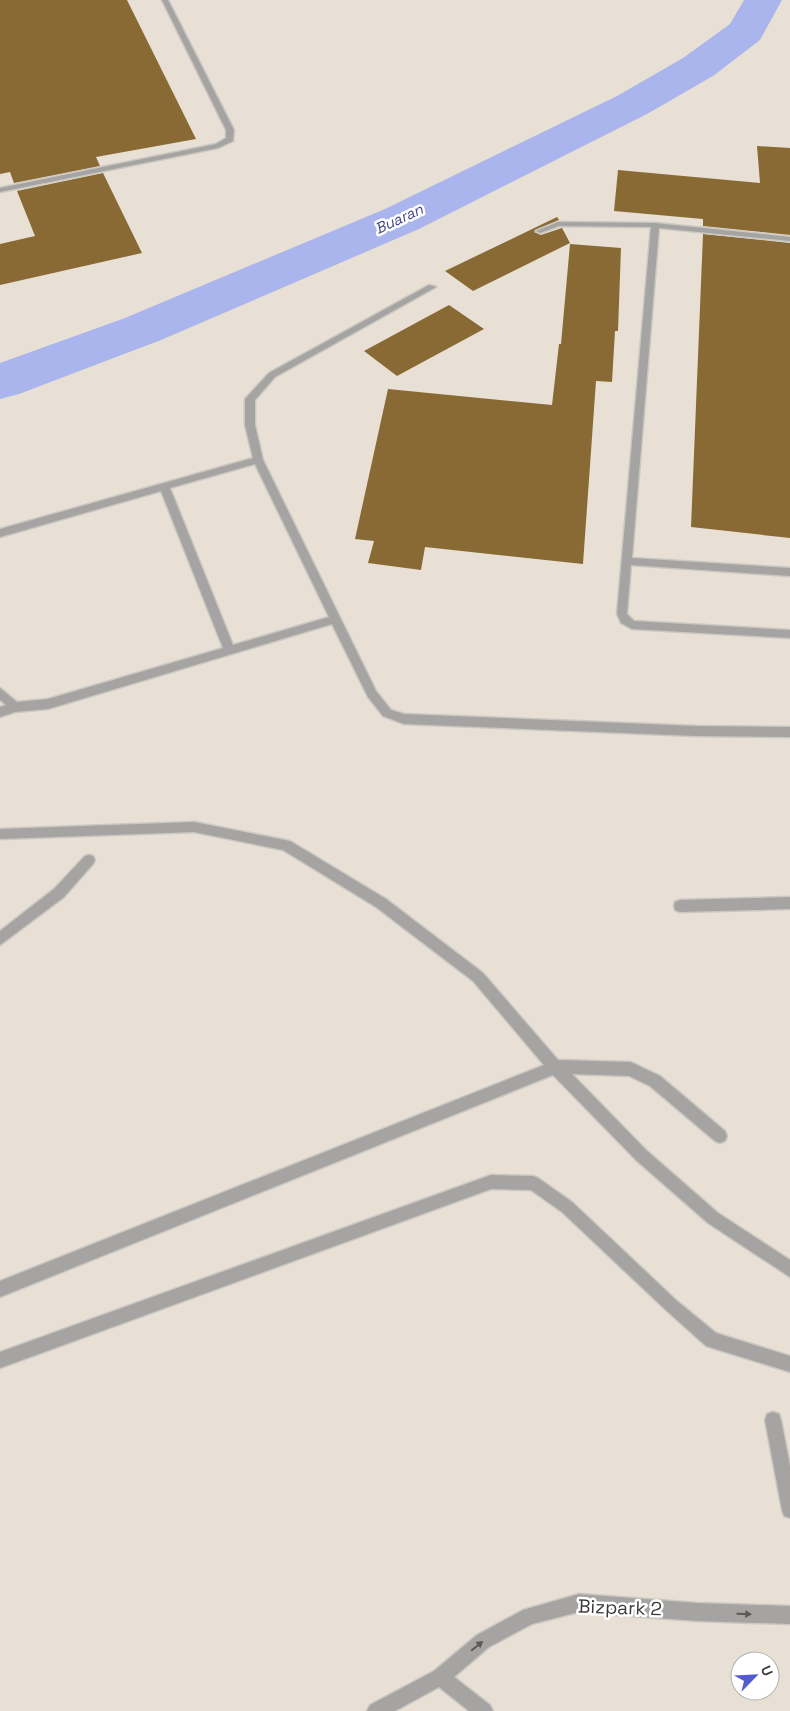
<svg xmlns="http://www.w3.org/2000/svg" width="790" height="1711" font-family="'Space Grotesk',sans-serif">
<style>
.built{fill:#e8e0d4;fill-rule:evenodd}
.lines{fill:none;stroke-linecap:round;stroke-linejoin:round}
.river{fill:#aab5ed;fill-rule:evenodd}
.building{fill:#896a35}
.minor-casing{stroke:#cbc8c3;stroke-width:3}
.minor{fill:#a5a4a2;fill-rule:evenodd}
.oneway{fill:#5c5a58}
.labels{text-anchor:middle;stroke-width:5;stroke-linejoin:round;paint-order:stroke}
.far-water-label{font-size:15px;font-style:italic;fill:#41488c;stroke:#fff}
.near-street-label{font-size:19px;fill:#3d3b39;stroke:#fff}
</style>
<rect width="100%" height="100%" fill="#efebe6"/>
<path class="built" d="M0,0h790v1711h-790zM740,1661h30v30h-30z"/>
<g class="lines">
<path class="river" d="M744,0h38l-22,40 -47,36 -66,38 -228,115 -258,111 -142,54 -19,5v-36l125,-45 260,-109 232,-113 66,-38 47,-34z"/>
</g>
<path class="building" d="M0,0h127l69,139 -100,18 4,9 -86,17 -4,-11 -10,2z
M757,146l33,2v87l-87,-9v-7l-89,-8 4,-41 142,13z
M103,173l39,80 -142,32v-41l35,-8 -18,-45z
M557,217l2,3 -25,12 7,3 21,-7 8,15 -97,48 -28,-20z
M703,234l87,9v295l-99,-11z
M570,244l51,4 -3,83h-3l-3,51 -16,-1 -13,183 -158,-17 -4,23 -53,-7 6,-22 -19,-2 33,-150 164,16 7,-61h2z
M449,305l35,24 -87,47 -33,-25z"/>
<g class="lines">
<defs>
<path id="minor" d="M162,0h6l66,130 -1,11 -15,7 -218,44v-4l216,-44 10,-6v-8z
M558,222l97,1 135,14v4l-131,-13 -27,330 158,10v8l-159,-11 -4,49 7,7 156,9v8l-158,-9 -11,-6 -4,-9 34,-387 -92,-1 -19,7 -4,-2z
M429,285l7,2 -161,90 -20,23v25l8,35 113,231 15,19 13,4 292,12 94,1v10l-94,-1 -292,-12 -21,-8 -15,-19 -36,-73 -284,85 -33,3 -15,5v-10l6,-2 -6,-5v-12l17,14 31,-3 175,-51 -62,-157 -161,46v-8l253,-71 -8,-33v-26l24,-26zM255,464l74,153 -96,28 -63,-157z
M194,822l96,19 96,58 97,74 75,87 72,2 5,2 25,12 65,55 2,5 -2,5 -5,2 -5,-2 -65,-55 -21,-10 -57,-2 74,76 72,63 72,47v17l-82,-54 -72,-63 -83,-85 -553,222v-16l544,-216 -71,-84 -97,-74 -93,-57 -89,-18 -194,7v-10z
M89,855l4,1 2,4 -2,4 -29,33 -64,48v-14l54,-42 31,-33z
M790,897v12l-110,3 -5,-2 -1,-4 1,-4 5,-2z
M491,1175l42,1 5,2 34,24 105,99 39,32 74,23v16l-84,-26 -39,-35 -105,-99 -31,-22 -40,-1 -491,179v-16z
M773,1412l6,2 2,6 9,46v52l-6,-2 -2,-6 -17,-90 2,-6z
M579,1594l118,9 93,3v18l-93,-3 -118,-9 -47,12 -43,23 -35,30 36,28 3,6h-24l-30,-24 -44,24h-28l3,-6 64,-34 43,-36 46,-25z"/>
</defs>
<use href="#minor" class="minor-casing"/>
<use href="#minor" class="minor"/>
</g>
<defs><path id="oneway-solid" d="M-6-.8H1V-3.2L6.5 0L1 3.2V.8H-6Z" transform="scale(1.25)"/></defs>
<g class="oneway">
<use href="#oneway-solid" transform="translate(744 1614) rotate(2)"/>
<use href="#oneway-solid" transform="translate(477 1646) rotate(-39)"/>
</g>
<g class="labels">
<g class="far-water-label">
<text transform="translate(399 219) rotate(-25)" y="5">Buaran</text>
</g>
<g class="near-street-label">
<text transform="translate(620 1607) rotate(2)" y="7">Bizpark 2</text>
</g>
</g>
<g transform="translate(755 1676) rotate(66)"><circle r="24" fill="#ffffff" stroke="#b1b1b0"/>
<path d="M0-4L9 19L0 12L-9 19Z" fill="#535ad0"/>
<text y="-8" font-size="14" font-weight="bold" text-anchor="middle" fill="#3d3b39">U</text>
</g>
</svg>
